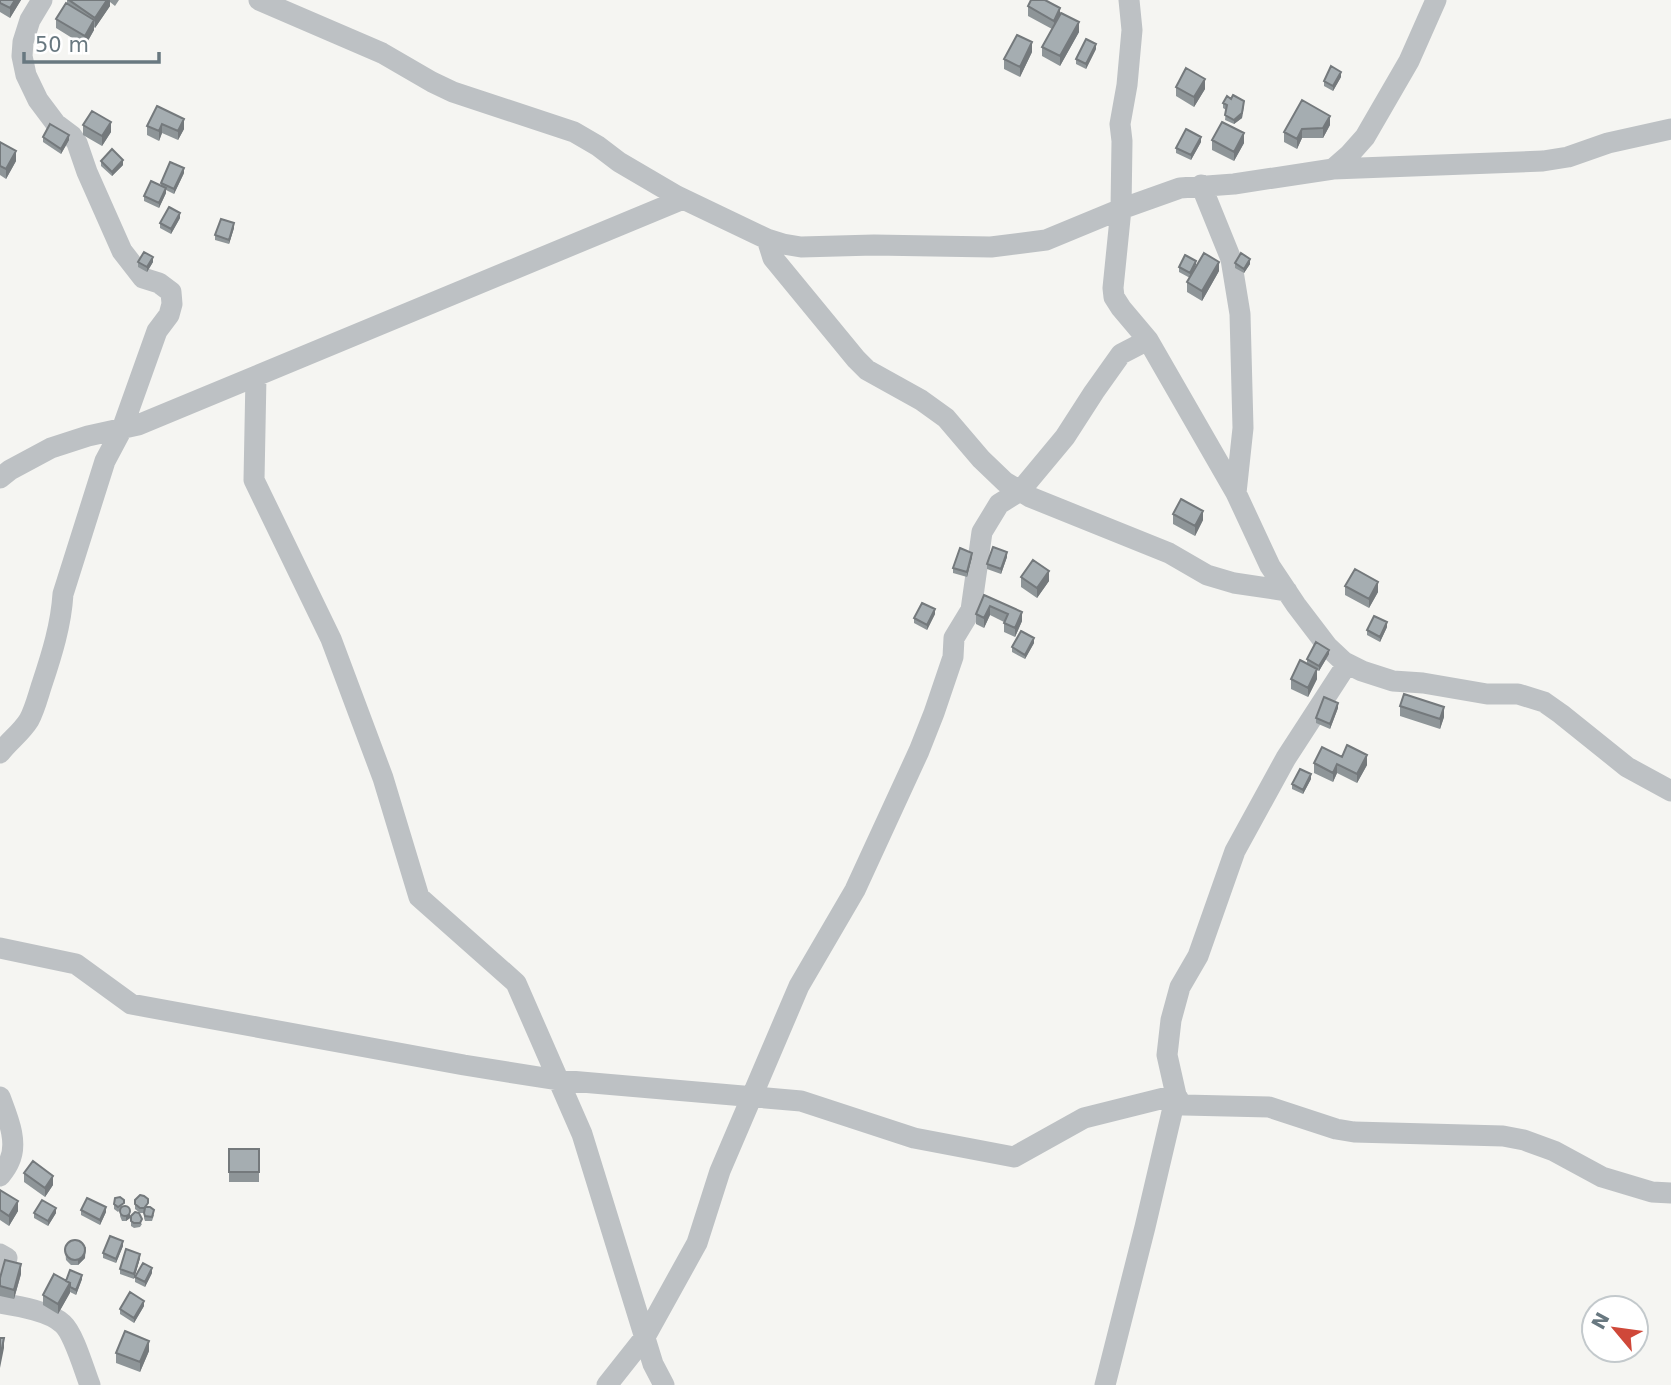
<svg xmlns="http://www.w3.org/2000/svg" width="1671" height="1385" font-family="'DejaVu Sans',sans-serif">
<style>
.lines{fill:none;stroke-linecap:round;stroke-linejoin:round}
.minor{stroke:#bdc1c4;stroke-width:21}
.wall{fill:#8e9598}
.shaded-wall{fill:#74797c}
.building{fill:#a5adb1;stroke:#74797c;stroke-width:2}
</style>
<rect width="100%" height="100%" fill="#f5f5f2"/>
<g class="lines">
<path class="minor" d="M259,0l123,53 50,29 21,10 121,40 24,14 21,16 58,34 90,43 16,5 18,3 73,-2 117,2 55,-7 75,-31 59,-21 54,-4 99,-15 210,-8 25,-4 40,-14 63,-14
M1129,0l3,30 -5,55 -7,39 2,17 -1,68 -8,79 1,9 7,11 27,32 88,153 34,73 26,39 32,42 16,15 18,9 31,10 30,2 64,11h31l26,8 17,12 66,53 44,24
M1333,169l16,-14 16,-18 44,-76 27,-61
M1201,185l30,74 9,55 3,114 -7,65
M767,239l6,19 83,101 11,11 54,30 25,18 35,41 24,23 25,15 139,56 38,22 27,8 53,8
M256,376l-2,104 77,159 52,139 36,119 97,86 66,151 71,230 11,21
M0,478l10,-8 41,-22 37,-12 50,-11 545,-226
M1347,664l-61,94 -51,93 -37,105 -18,31 -9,33 -4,35 9,40 4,7 4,3 85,2 67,22 18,3 149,4 21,4 30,11 48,26 50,15 19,1
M0,753c9,-12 21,-20 29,-33 6,-11 9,-24 13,-36 10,-30 19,-59 21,-90l42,-133 17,-32 35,-98 12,-16 3,-11 -1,-12 -12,-9 -16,-5 -21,-27 -35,-79 -10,-29 -5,-7 -16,-12 -18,-24 -12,-25 -4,-19 1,-14 7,-22 12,-20
M0,948l76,16 55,40 333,61 94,15 243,21 113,37 100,19 70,-39 92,-23
M0,1097c7,19 19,45 9,65 -2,5 -6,10 -9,14
M0,1254l7,4 -7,6
M0,1303c18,3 50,8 63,21 11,10 21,46 27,61
M607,1385l38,-48 52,-94 23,-72 79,-185 56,-96 64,-139 15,-38 19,-56 1,-19 17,-28 11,-78 17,-28 21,-13 45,-54 29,-45 27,-38 27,-14
M1105,1385l40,-158 31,-132"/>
</g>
<path class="wall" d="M0,0h21l-11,18 -10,-6z
M67,0h52l-4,6 -5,-4v4l-15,22 -1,-1v3l-9,16 -29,-18v-9l11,-15z
M1028,6l32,7 19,19 -19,34 -18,-10v-9l10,-18 -24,-13z
M1096,49l-10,20 -10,-5v-5z
M1032,52l-12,25 -16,-8v-10z
M1341,77l-8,14 -9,-5v-5z
M1176,87l29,2 -11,18 -18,-11z
M1302,100l28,25 -7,13h-21l-5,11 -13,-7v-10z
M1223,103l21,3 -2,12 -8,6 -9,-4 1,-10 -3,-2z
M157,106l27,23 -6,11 -16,-7 -3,8 -12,-6v-9z
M83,125l28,7 -9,14 -19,-11z
M43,137l26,3 -8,14 -18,-12z
M1212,140l32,3 -10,18 -22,-11z
M0,142l16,19 -10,18 -6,-4z
M1201,142l-10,18 -15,-7v-5z
M101,161l22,4 -11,11 -11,-10z
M184,173l-10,21 -8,-4v3l-7,15 -15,-7v-5l17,-10v-3z
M180,218l-9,16 -11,-6v-5z
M234,228l-5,16 -14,-4v-5z
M1196,261l-6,17 -11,-6v-5z
M138,262h15l-6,10 -9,-5z
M1235,263l15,1 -6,9 -9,-5z
M1219,271l-17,30 -15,-9v-10z
M1173,514l30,6 -8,16 -22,-12z
M972,557l-5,20 -14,-4v-5z
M1007,557l-6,17 -14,-5v-5z
M1021,577l28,4 -12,17 -16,-11z
M1345,586l33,6 -9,16 -24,-13z
M984,595l38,26 -7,16 -11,-5v-10l-14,-7 -6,13 -8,-4v-10z
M935,614l-8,16 -13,-7v-5z
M1387,627l-7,15 -13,-7v-5z
M1034,643l-9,16 -13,-7v-5z
M1329,654l-10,17 -2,-1v9l-9,18 -17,-8v-10l16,-15v-5z
M1400,706l44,11 -4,12 -40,-13z
M1338,708l-8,21 -14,-6v-5z
M1342,757l25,8 -10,18 -20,-10 -4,9 -19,-9v-10z
M1311,779l-8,15 -11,-5v-5z
M229,1149h30v33h-30z
M24,1173l29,12 -8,12 -21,-15z
M0,1190l18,21 -9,15 -9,-6z
M135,1200l13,7 6,8 -2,6h-7l-1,-3v-5h-4l-5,-4z
M114,1204l10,2 6,4v8l-4,3h-4l-2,-5v-6l-2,2 -4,-3z
M81,1210l25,2 -6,13 -19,-10z
M34,1213h22l-8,13 -14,-8z
M131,1216l11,8 -2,3 -6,1 -3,-2z
M123,1246l-7,17 -13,-5v-5z
M86,1247l-1,11 -7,7h-7l-5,-5 -1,-12z
M140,1258l-6,21 -14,-5v-5z
M152,1273l-7,14 -10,-5v-5z
M21,1274l-7,25 -14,-3v-18z
M82,1279l-6,16 -6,-3 -12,22 -15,-9v-10l23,-14z
M144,1306l-10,17 -14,-9v-5z
M149,1351l-9,21 -24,-9v-10z"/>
<path class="shaded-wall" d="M15,0h6l-11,18v-10z
M107,0h3v6l-15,22v-10z
M1060,8v10l-6,12v-9z
M94,20v10l-9,16v-10z
M1079,22v10l-19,34v-10z
M1032,42v10l-12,25v-10z
M1096,44v5l-10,20v-5z
M1341,72v5l-8,14v-5z
M1205,79v10l-11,18v-10z
M1244,101l-2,17 -8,6v-4z
M1330,116v9l-7,13v-10z
M184,119v10l-6,11v-9z
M111,122v10l-9,14v-10z
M162,124v9l-3,8v-10z
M1302,129v9l-5,11v-10z
M1244,133v10l-10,18v-9z
M69,135v5l-8,14v-5z
M1201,137v5l-10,18v-5z
M16,151v10l-10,18v-10z
M123,160v5l-11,11v-4z
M184,168v5l-10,21v-5z
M166,188v5l-7,15v-5z
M180,213v5l-9,16v-5z
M234,223v5l-5,16v-4z
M153,257v5l-6,10v-5z
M1250,259v5l-6,9v-4z
M1196,261v4l-6,13v-5z
M1219,262v9l-17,30v-10z
M1203,511v9l-8,16v-10z
M1007,552v5l-6,17v-5z
M972,553v4l-5,20v-5z
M1049,571v10l-12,17v-10z
M1378,582v10l-9,16v-9z
M990,606v9l-6,13v-10z
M935,609v5l-8,16v-5z
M1022,612v9l-7,16v-9z
M1387,622v5l-7,15v-5z
M1034,638v5l-9,16v-4z
M1329,650v4l-10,17v-5z
M1317,669v10l-9,18v-9z
M1338,703v5l-8,21v-5z
M1444,707v10l-4,12v-10z
M1367,755v10l-10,18v-9z
M1337,764v9l-4,9v-9z
M1311,774v5l-8,15v-4z
M53,1176v9l-8,12v-9z
M18,1201v10l-9,15v-10z
M106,1207v5l-6,13v-5z
M56,1208v5l-8,13v-5z
M130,1213v5l-4,3v-5z
M123,1241v5l-7,17v-4z
M85,1254v4l-7,7v-5z
M140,1254v4l-6,21v-5z
M21,1264v10l-7,25v-9z
M152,1268v5l-7,14v-5z
M82,1275v4l-6,16v-5z
M70,1283v10l-12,21v-10z
M144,1301v5l-10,17v-5z
M4,1338v10l-4,20v-10z
M149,1341v10l-9,21v-10z"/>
<path class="building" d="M0,0h15l-5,8 -10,-5z
M69,0h38l-12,18z
M1031,0h14l15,8 -6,13 -26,-15z
M66,3l28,17 -9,16 -29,-17z
M1061,13l18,9 -19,34 -18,-9z
M1017,35l15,7 -12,25 -16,-8z
M1086,39l10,5 -10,20 -10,-5z
M1331,66l10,6 -8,14 -9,-5z
M1186,68l19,11 -11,18 -18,-10z
M1233,95l11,6 -2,12 -8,7 -9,-5 2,-10 -4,-2 4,-7 4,3z
M1302,100l28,16 -7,12 -21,1 -5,10 -13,-7z
M157,106l27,13 -6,12 -16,-7 -3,7 -12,-5z
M92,111l19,11 -9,14 -19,-11z
M1222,122l22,11 -10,19 -22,-12z
M50,124l19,11 -8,14 -18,-12z
M1186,129l15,8 -10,18 -15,-7z
M0,142l16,9 -10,18 -6,-3z
M112,149l11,11 -11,12 -11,-11z
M170,162l14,6 -10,21 -13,-6z
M151,181l15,7 -7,15 -15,-7z
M169,207l11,6 -9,16 -11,-6z
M221,219l13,4 -5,17 -14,-5z
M144,252l9,5 -6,10 -9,-5z
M1204,253l15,9 -17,29 -15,-9z
M1241,253l9,6 -6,10 -9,-6z
M1185,255l11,6 -6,12 -11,-6z
M1181,499l22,12 -8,15 -22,-12z
M993,547l14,5 -6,17 -14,-5z
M960,548l12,5 -5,19 -14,-4z
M1033,560l16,11 -12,17 -16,-11z
M1355,569l23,13 -9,17 -24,-13z
M984,595l38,17 -7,16 -11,-5 4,-9 -18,-8 -6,12 -8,-4z
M922,603l13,6 -8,16 -13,-7z
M1374,616l13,6 -7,15 -13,-7z
M1021,631l13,7 -9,17 -13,-8z
M1316,642l13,8 -10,16 -12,-7z
M1300,660l17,9 -9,19 -17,-9z
M1404,694l40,13 -4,12 -40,-13z
M1324,697l14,6 -8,21 -14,-6z
M1347,745l20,10 -10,19 -20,-10 -4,9 -19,-10 8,-16 20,10z
M1300,769l11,5 -8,16 -11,-6z
M229,1149h30v23h-30z
M33,1161l20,15 -8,12 -21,-15z
M0,1190l18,11 -9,15 -9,-6z
M140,1195l4,1 4,3v4l-3,4h5l4,3 -2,7 -7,-1 -1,-3 1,-5h-5l-5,-4v-4z
M120,1197l4,3v3l-6,4 -4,-3 1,-6z
M87,1198l19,9 -6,13 -19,-10z
M42,1200l14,8 -8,13 -14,-8z
M120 1211a5 5 0 1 1 10 0a5 5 0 1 1-10 0Z
M135,1212l4,1 3,6 -2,4h-6l-3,-2v-5z
M110,1236l13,5 -7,18 -13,-6z
M65 1250a10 10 0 1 1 20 0a10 10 0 1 1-20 0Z
M126,1249l14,5 -6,20 -14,-5z
M5,1260l16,4 -7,26 -14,-4v-8z
M143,1263l9,5 -7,14 -10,-5z
M70,1270l12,5 -6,15 -6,-3v-4l-4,-2z
M54,1274l16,9 -12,21 -15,-9z
M130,1292l14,9 -10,17 -14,-9z
M125,1331l24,10 -9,21 -24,-9z
M0,1338h4l-4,20z"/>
<g transform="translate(1615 1329) rotate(299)"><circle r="33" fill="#ffffff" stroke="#c3c9cc" stroke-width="2"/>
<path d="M0-5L12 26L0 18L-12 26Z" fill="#cf4839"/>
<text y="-10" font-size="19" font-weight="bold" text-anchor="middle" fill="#687880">N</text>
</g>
<path d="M24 52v10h135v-10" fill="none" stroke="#687880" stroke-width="3.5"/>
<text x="35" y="52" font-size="21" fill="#687880" stroke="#ffffff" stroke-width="5" paint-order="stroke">50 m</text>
</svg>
